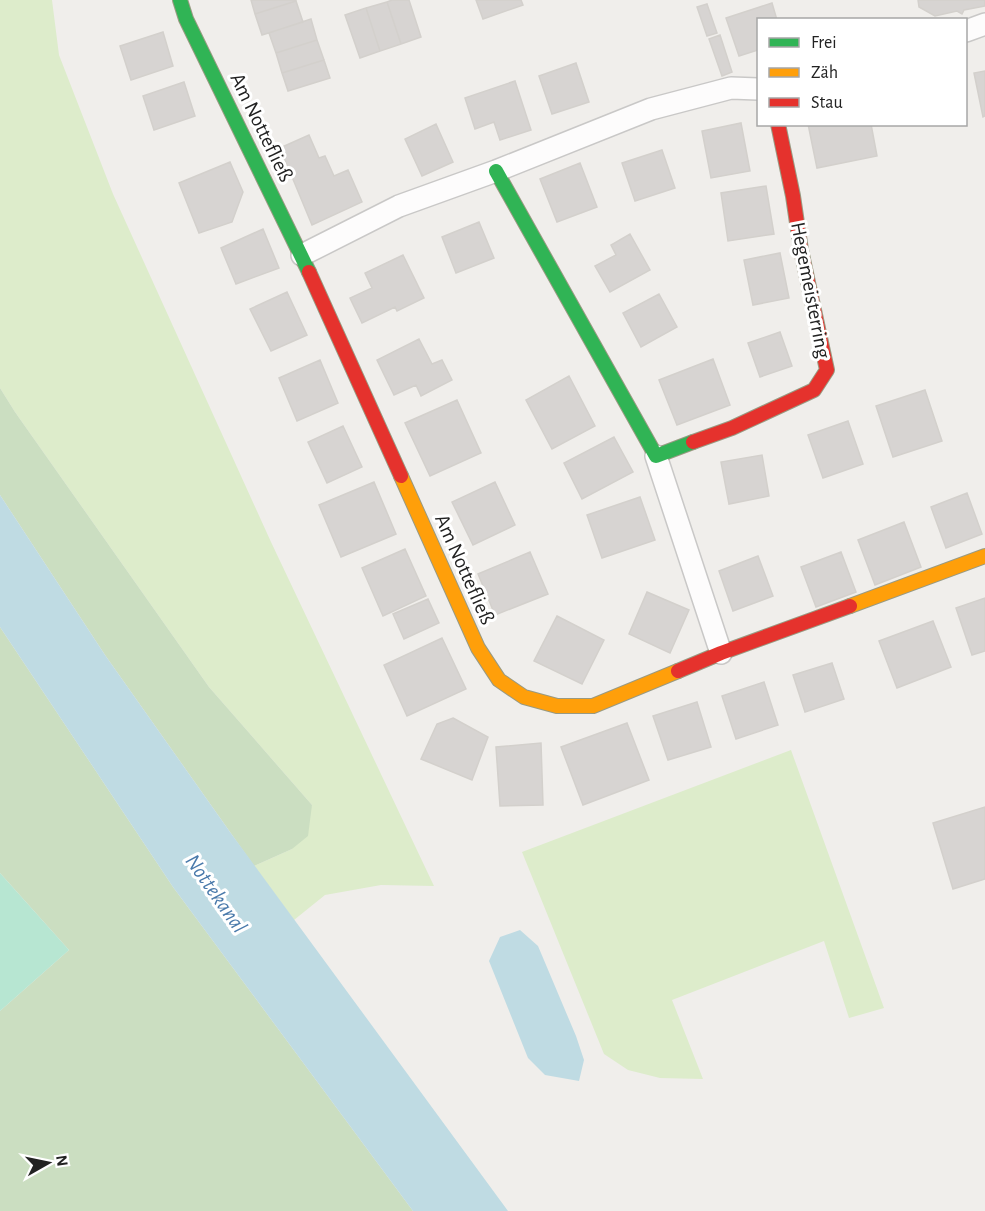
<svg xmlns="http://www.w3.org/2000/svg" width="985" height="1211" font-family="'Alegreya Sans',sans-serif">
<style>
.grass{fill:#ddeccb}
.forest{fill:#cbdec1}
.pitch{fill:#b7e6d2}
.water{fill:#bfdbe3}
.building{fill:#d7d4d2;stroke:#d3d0cc;stroke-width:1.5}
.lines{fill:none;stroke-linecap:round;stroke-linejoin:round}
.street-casing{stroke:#c9c8c7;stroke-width:24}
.fast-casing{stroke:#999a82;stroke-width:16}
.slow-casing{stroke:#999a82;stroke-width:16}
.jam-casing{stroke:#999a82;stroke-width:16}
.street{stroke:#fdfcfc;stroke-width:21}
.fast{stroke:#30b455;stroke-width:14}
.slow{stroke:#ff9f0a;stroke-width:14}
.jam{stroke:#e5322d;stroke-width:14}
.labels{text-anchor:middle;stroke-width:6;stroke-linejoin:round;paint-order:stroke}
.street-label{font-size:21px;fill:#222;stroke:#fff}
.water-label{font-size:22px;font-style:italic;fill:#4a7aab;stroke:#fff}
</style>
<rect width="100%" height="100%" fill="#f0eeeb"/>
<path class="grass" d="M0,0h52l7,55 54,139 158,348 163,344 -53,-1 -56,10 -31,25 -40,-54 38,-17 20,-44 -103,-118 -194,-275 -15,-24z
M791,750l93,258 -35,10 -25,-77 -152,59 31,79 -43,-1 -32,-8 -24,-16 -82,-202z"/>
<path class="forest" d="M0,388l15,24 194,275 103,118 -4,31 -16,13 -38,17 -149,-211 -105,-160z
M0,627l173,260 240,324h-413v-200l69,-61 -69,-77z"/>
<path class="pitch" d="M0,873l69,77 -69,61z"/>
<path class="water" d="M0,495l105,160 125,177 278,379h-95l-240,-324 -173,-260z
M520,930l18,16 38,90 8,24 -5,21 -34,-6 -17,-17 -39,-97 11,-24z"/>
<path class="building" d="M251,0h45v1l-41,13z
M392,0h17l12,37 -20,7 -14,-42z
M476,0h45l2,5 -40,14z
M918,0h67v6l-21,4 -2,4 -5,-3 -22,5 -16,-9z
M296,1l7,21 -41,13 -7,-21z
M387,2l14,42 -21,7 -14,-43z
M772,3l5,17h-19v30l-19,6 -13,-38z
M707,4l10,29 -10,3 -10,-29z
M366,8l14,43 -20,7 -15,-43z
M311,19l6,21 -41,13 -7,-20z
M163,32l10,34 -42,14 -11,-34z
M720,35l12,37 -10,4 -13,-37z
M317,40l7,20 -42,13 -6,-20z
M324,60l6,18 -42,13 -6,-18z
M576,63l13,39 -37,12 -13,-38z
M985,71v45l-2,1 -9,-44z
M515,81l16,49 -31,10 -6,-18 -19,7 -10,-31z
M184,82l11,34 -41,14 -11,-34z
M741,123l9,48 -39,7 -9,-47z
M436,124l17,38 -31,14 -17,-37z
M808,124h63l6,32 -60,12z
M309,135l10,23 6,-2 9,20 14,-6 14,32 -50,23 -32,-77z
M662,150l13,38 -40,13 -13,-38z
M230,162l13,30 -11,30 -33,11 -20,-50z
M580,163l17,44 -40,15 -17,-43z
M766,186l8,48 -46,7 -7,-48z
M479,222l15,36 -38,15 -14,-36z
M263,229l16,39 -43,16 -15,-36z
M630,234l20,36 -40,22 -15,-26 21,-11 -5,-10z
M780,253l9,45 -36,7 -9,-45z
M403,255l21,43 -27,13 -2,-4 -33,16 -12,-25 22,-10 -7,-15z
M287,292l20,43 -36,16 -21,-42z
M659,294l18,33 -36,20 -18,-34z
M780,332l12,34 -32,11 -12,-34z
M419,339l13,25 10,-4 10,20 -31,16 -5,-11 -22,10 -17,-35z
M713,359l17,46 -53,20 -18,-45z
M320,360l18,43 -41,18 -18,-43z
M569,376l26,50 -43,23 -26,-49z
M925,390l17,51 -49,16 -17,-51z
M457,400l24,53 -51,23 -25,-53z
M848,421l15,43 -40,14 -15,-43z
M343,426l19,41 -35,16 -19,-41z
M614,437l19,35 -51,27 -18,-36z
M762,455l7,41 -40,8 -8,-42z
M374,482l22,52 -55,23 -22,-52z
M495,482l20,43 -42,20 -21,-43z
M967,493l15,41 -36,14 -15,-41z
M640,497l15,43 -53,18 -15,-43z
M904,522l17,45 -46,18 -17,-45z
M405,549l21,47 -43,20 -21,-48z
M530,552l18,42 -53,21 -17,-41z
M841,552l15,40 -40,15 -15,-40z
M758,556l15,40 -40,15 -14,-40z
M647,592l42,18 -19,43 -41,-19z
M985,598v53l-13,4 -16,-47z
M428,599l11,24 -35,16 -11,-25z
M557,616l47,24 -22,44 -48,-23z
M933,621l18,46 -54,21 -18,-47z
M442,638l24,51 -59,27 -23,-51z
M832,663l12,36 -39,13 -12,-37z
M764,682l14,43 -42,14 -14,-43z
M697,702l14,45 -43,13 -15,-44z
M453,718l35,19 -16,43 -51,-21 16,-35z
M627,723l22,57 -66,25 -22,-58z
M541,743l2,62 -43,1 -4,-59z
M985,807v72l-32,10 -20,-66z"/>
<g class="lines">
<defs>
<path id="street" d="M966,31l19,-7
M302,255l97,-49 97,-35 155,-62 80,-21 27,1
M656,456l65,197"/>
<path id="fast" d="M180,0l6,19 123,253
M496,171l160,285 37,-14"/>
<path id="slow" d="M401,476l77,172 21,32 25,17 33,9h36l85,-35
M850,606l135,-50"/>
<path id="jam" d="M309,272l92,204
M693,442l39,-14 82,-38 13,-20 -26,-120 -8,-54 -15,-72
M678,671l43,-18 129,-47"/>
</defs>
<use href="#street" class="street-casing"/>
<use href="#fast" class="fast-casing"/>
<use href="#slow" class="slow-casing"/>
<use href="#jam" class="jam-casing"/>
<use href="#street" class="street"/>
<use href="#fast" class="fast"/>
<use href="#slow" class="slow"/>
<use href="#jam" class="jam"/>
</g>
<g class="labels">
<g class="street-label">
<text transform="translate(262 127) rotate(64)" y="7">Am Nottefließ</text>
<text transform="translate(811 290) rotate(79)" y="7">Hegemeisterring</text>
<text transform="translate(465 569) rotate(66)" y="7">Am Nottefließ</text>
</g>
<g class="water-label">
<text transform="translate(217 893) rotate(55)" y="8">Nottekanal</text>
</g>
</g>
<rect x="757" y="18" width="210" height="108" fill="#ffffff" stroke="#a7a7a7" stroke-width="1.5"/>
<rect x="769" y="38" width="30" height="9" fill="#30b455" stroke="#a7a7a7" stroke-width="1.5"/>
<text x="811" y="48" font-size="18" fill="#222222">Frei</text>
<rect x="769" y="68" width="30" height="9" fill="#ff9f0a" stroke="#a7a7a7" stroke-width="1.5"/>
<text x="811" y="78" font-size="18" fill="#222222">Zäh</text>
<rect x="769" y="98" width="30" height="9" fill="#e5322d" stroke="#a7a7a7" stroke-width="1.5"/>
<text x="811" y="108" font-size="18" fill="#222222">Stau</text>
<g transform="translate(48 1163) rotate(81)" stroke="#ffffff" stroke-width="4.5" paint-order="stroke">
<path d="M0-4.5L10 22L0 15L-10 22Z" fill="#222222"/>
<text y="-9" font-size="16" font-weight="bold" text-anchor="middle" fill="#222222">N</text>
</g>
</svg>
